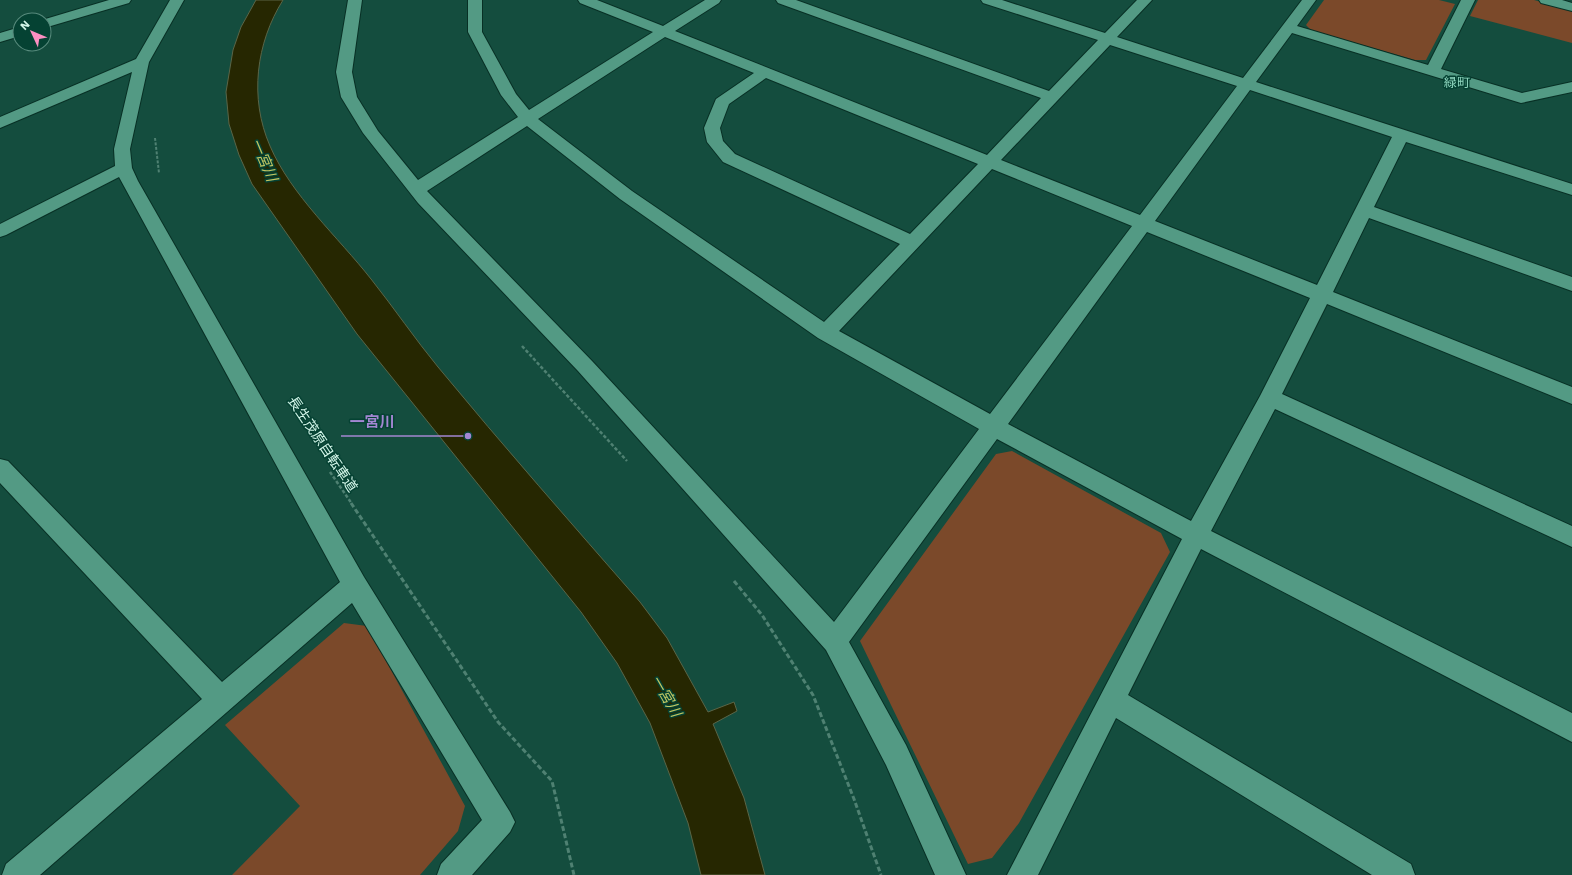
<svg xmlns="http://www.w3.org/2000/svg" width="1572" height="875" font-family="'Work Sans','Noto Sans JP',sans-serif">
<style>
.green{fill:#7b492a}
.water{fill:#262701;stroke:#5a6547}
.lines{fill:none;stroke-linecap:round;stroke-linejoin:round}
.minor-casing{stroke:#083025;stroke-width:2}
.path-far2{stroke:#4f8172;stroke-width:2;stroke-dasharray:3 1.5;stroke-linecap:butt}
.path-far1{stroke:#4f8172;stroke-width:2.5;stroke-dasharray:3.5 2;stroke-linecap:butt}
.path{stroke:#4f8172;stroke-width:3;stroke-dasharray:5 2.5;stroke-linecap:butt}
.minor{fill:#539a84;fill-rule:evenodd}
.labels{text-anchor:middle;stroke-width:3;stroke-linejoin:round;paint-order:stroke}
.far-quarter-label{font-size:13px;fill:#8fd7bf;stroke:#054233}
.street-label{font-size:14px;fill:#d3f6e9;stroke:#054233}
.water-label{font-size:15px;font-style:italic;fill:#c2c763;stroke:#054233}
.leader{fill:none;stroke:#a387d2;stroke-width:1.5}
.callout-dot{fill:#a387d2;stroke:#054233;stroke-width:1.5}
.callout-label{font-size:15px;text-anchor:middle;font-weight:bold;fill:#a387d2;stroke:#054233;stroke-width:3;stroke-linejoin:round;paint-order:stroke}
</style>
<rect width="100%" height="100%" fill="#144d3e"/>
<path class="green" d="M1324,0h115l16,4 -29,56h-11l-104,-30 -5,-5z
M1478,0h56l38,10v33l-102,-27z
M1012,451l149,82 9,19 -151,271 -27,35 -24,6 -108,-223 136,-187z
M344,623l23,3 98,180 -7,25 -38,44h-188l68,-69 -75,-81z"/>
<path class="water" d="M256,0h27c-27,43 -34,98 -13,146 21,49 68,91 101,133 23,29 44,60 67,88 66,80 134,157 202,235l27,36 41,74 26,-10 3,9 -24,13 31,74 21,77h-64l-13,-52 -38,-100 -33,-60 -36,-51 -224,-278 -105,-150 -13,-29 -10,-31 -3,-32 7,-42 8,-23z"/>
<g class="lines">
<defs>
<path id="minor" d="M109,0h22l-2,3 -85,25v-8h-2z
M170,0h14l-35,62 -19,87 2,19 6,13 226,396 146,235 5,10 -5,10 -38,43h-35l4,-11 41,-44 -130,-217 -312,272h-38l4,-11 196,-165 -202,-216v-24l8,2 214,221 118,-100 -221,-405 -113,58 -6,2v-13l115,-58 -1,-17 18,-77 -132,56v-11l136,-58z
M348,0h14l-10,72 5,25 21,34 40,49 100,-63 -17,-22 -33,-63v-32h14v32l34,62 13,16 124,-78 -73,-29 -2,-3h19l66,26 42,-26h16l-2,3 -44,28 312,124 54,-57 -263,-95 -2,-3h20l253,91 49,-51 -115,-37 -2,-3h21l103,33 32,-33h15l-35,37 126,41 59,-78h14l-19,26 131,39 33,-65h14l-34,69 81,24 50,-11v10l-51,11 -229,-70 -36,49 316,102v11l-166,-53 -32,65 198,70v14l-203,-73 -36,74 239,95v17l-245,-100 -45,90 290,132v21l-297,-138 -64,122 361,182v29l-371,-193 -73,146 283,169 4,11h-43l-256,-157 -78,157h-31l175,-336 -185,-100 -148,203 57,103 60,130h-31l-49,-110 -60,-115 -248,-279 -160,-168 -55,-70 -22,-36 -5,-25zM665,37l89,36 -38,26 -12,29 3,14 16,20 177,82 -76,78 -192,-131 -94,-72zM1110,45l127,41 -97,129 -139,-55zM766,78l212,86 -68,70 -175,-80 -12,-13 -3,-13 9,-24zM1250,90l142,47 -75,148 -162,-64zM527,126l93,73 198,139 161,91 -145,193 -242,-261 -165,-170zM992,169l140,57 -142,188 -151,-83zM1147,232l163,66 -50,98 -69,125 -183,-97z
M1539,0h23l10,3v8l-31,-8z
M20,27v9l-20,6v-9z"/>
</defs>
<use href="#minor" class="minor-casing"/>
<path class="path-far2" d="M155,138l4,35"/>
<path class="path-far1" d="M522,346l105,115
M330,472l22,32"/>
<path class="path" d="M351,503l147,219 54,59 22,94
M734,581l28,34 51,80 41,104 27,76"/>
<use href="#minor" class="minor"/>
</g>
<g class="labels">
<g class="far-quarter-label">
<text x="1457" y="87">緑町</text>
</g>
<g class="street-label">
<text transform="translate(323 444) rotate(56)" y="5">長生茂原自転車道</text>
</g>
<g class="water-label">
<text transform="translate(264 160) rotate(67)" y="5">一宮川</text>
<text transform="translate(666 696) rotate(60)" y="5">一宮川</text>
</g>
</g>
<path class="leader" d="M468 436L402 436H341"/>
<circle class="callout-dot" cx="468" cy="436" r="4"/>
<g class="callout-label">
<text x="372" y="427">一宮川</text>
</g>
<g transform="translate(32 32) rotate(314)"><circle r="19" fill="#054233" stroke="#578a7c"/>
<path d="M0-3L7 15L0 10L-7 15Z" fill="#fc8fc2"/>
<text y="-6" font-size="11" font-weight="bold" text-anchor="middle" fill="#d3f6e9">N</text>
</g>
</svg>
